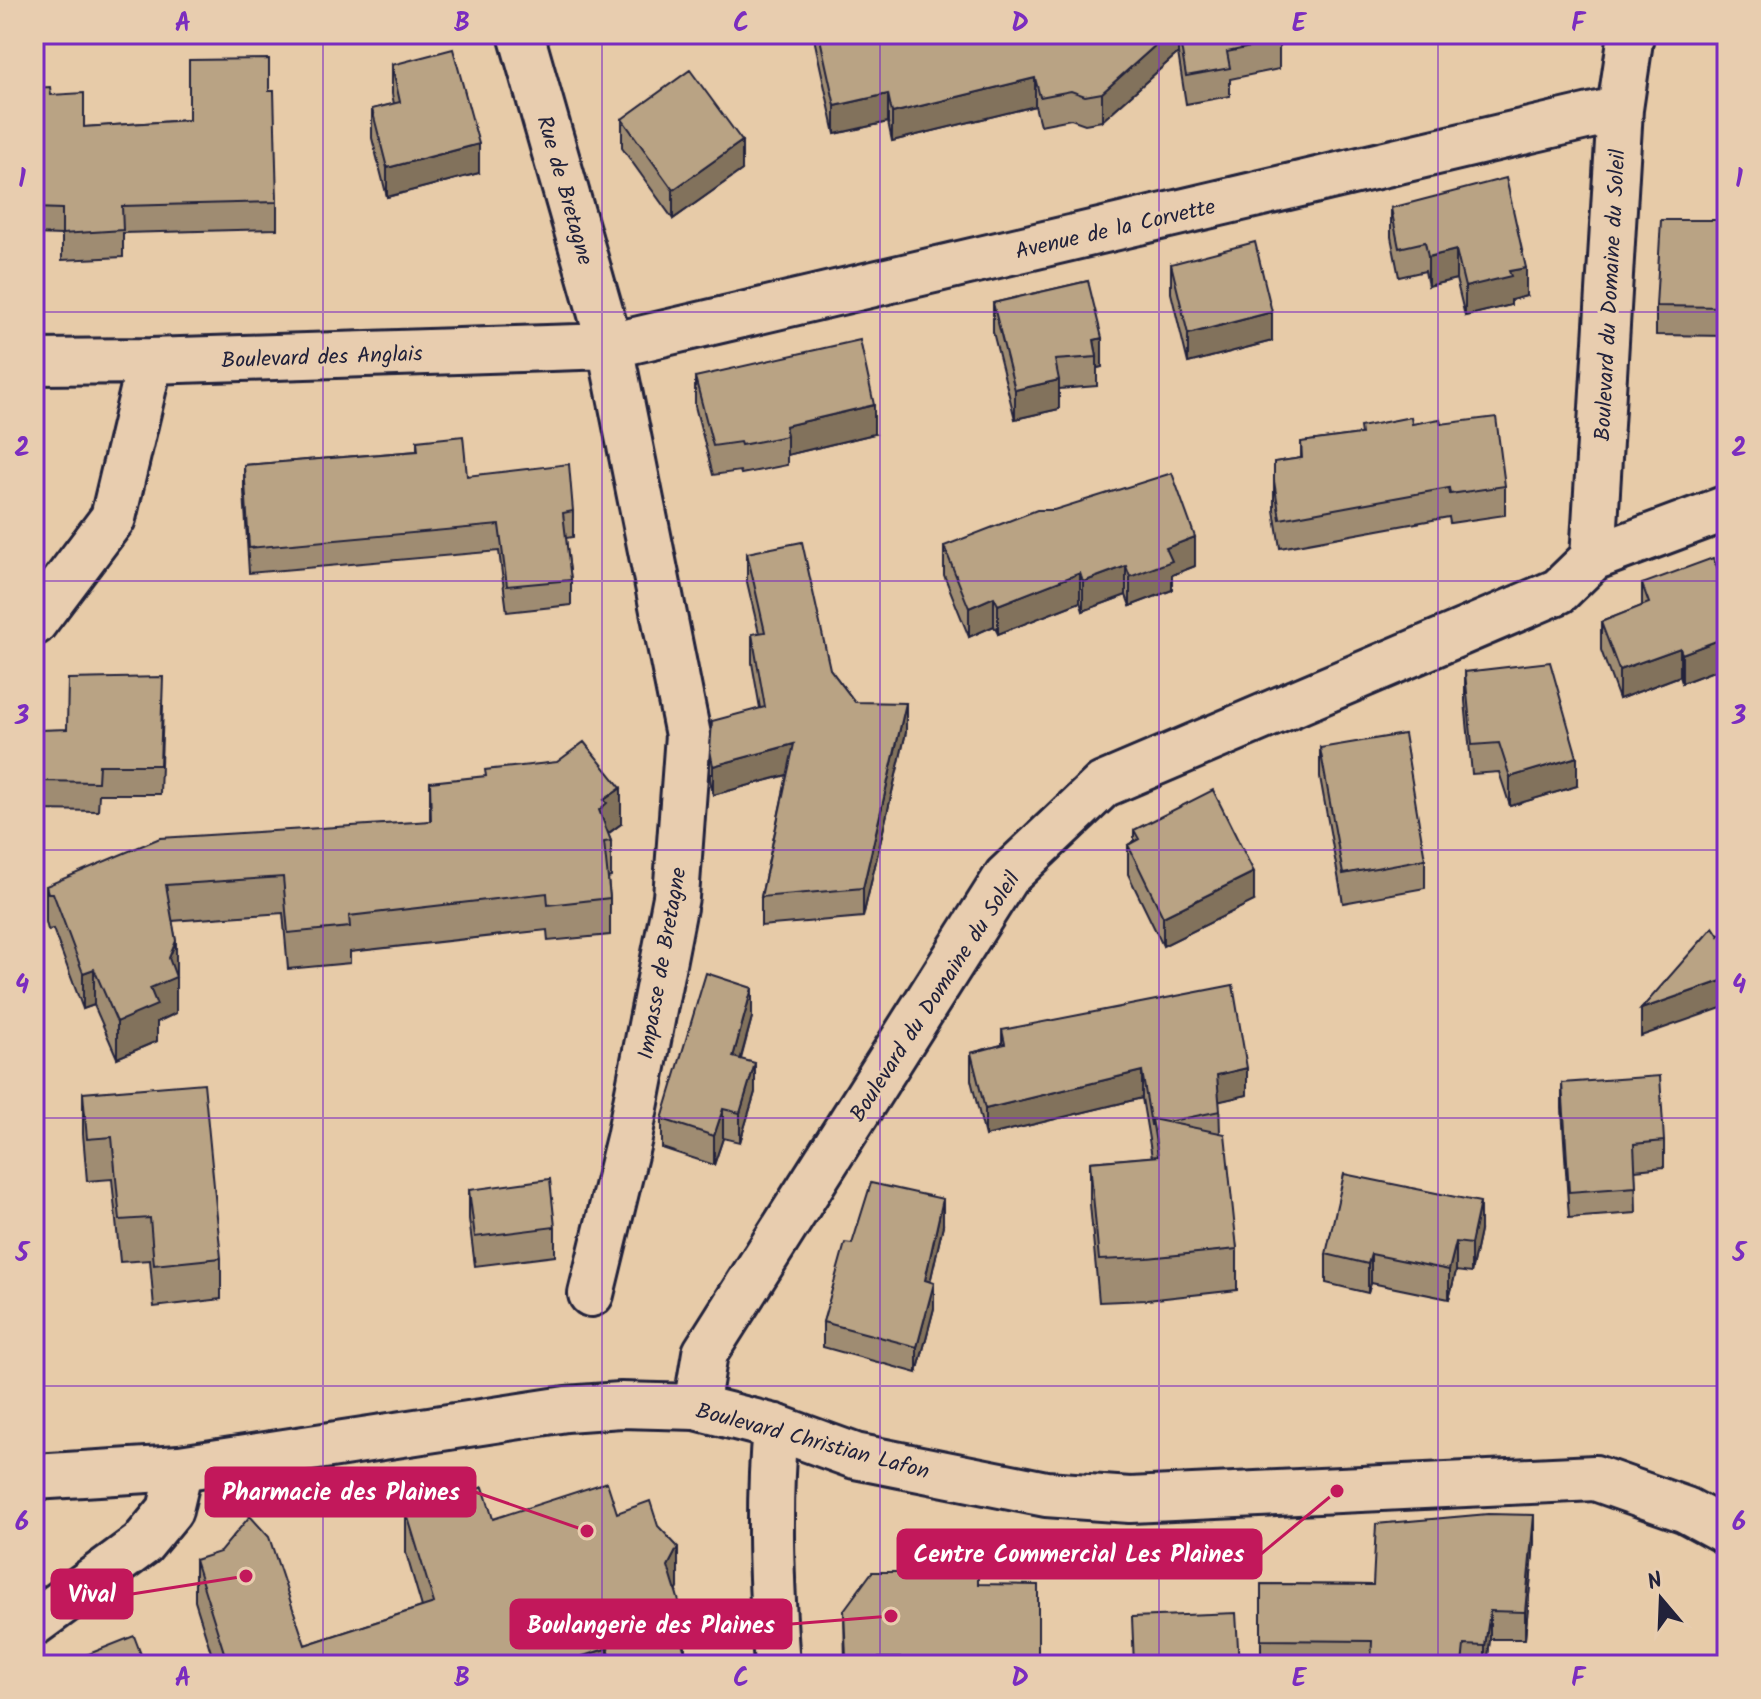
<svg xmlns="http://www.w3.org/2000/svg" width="1761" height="1699" font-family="Kalam,sans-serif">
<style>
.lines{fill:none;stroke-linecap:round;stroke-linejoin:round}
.street-casing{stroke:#22223b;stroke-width:50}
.secondary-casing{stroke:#22223b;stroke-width:50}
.street{stroke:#e8cdaf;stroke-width:44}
.secondary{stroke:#e8cdaf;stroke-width:44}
.wall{fill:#9f8c72;stroke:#22223b;stroke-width:2}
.shaded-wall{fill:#82725c;stroke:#22223b;stroke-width:2}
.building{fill:#b9a384;stroke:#22223b;stroke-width:2}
.grid{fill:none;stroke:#7b2cbf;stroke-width:2;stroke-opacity:0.55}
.labels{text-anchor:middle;stroke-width:6;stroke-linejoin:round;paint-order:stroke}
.street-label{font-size:22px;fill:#22223b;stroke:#e8cdaf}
.leader{fill:none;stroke:#c2185b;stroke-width:3}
.callout-dot{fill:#c2185b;stroke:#e8cdaf;stroke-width:3}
.callout{fill:#c2185b;stroke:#c2185b;stroke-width:3}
.callout-label{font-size:24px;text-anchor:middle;font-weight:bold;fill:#fff}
.neatline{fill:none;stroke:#7b2cbf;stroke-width:3}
.grid-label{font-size:26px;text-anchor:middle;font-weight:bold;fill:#7b2cbf}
</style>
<rect width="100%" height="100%" fill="#e7cba8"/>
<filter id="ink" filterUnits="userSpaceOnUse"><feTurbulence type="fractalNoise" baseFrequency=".0125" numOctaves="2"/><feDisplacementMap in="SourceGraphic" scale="16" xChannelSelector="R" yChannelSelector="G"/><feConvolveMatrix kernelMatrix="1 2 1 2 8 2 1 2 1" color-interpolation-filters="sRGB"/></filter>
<g filter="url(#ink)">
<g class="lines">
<defs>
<path id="street" d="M521,34l89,312 78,389 -12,162 -47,241 -38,156
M34,362l116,-1 460,-15 1010,-237
M1593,558l27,-449 11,-75
M34,623l79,-105 37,-157
M696,1407l9,-54 301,-476 97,-92 456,-194 34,-33 134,-50
M775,1427c-7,80 -4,158 2,238
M34,1623l108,-79 28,-34 10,-42"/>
<path id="secondary" d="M34,1477l146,-9 386,-59 55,-4 75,2 79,20 80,29 191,38 84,6 465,-22 91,32 41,22"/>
</defs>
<use href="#street" class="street-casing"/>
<use href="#secondary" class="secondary-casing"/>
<use href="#street" class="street"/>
<use href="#secondary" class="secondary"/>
</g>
<path class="wall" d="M815,34h463l1,7v28l-49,10v17l-44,8 -8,-51 -76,68 -17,3 -14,-5 -31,6 -5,-19 -143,35 -4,-19 -53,12 -20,-91z
M392,65l87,108 -92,24 -15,-59v-29l22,-5 -2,-10z
M34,88l17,7 33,32 105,-7 80,-29 8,111v27l-154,4v24l-61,3v-25l-28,-1z
M622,119l120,51 -69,49 -51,-71z
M1391,208l135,88 -15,4v5l-46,11 -9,-37 -28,7 -3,-15 -26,6 -8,-40z
M1727,220v116l-71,-1v-29z
M1171,264l101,77 -84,22 -17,-70z
M1088,281l14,86 -5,1v18l-38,3v20l-44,10 -22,-87v-29z
M695,377l179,57 -87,21v10l-46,9 -1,-3 -27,4 -18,-69z
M1412,424h29l64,62v29l-55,8 -1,-6 -169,31 -6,-38v-48l27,-4v-16l59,-8z
M417,441l50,35 106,35v26l-7,1 5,42v25l-64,7 -8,-61 -250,22 -5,-82v-26l173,-14z
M944,546l251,20 -23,9v15l-42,16 -4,-11 -43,16 -3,-9 -82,32 -4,-8 -25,11 -25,-62z
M747,553l83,116 25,33 51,30 -43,185 -102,9v-29l26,-122 -74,20 -3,-16v-29l50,-42 -8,-45v-29l7,-1 -12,-51z
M1727,572v103l-3,-8 -42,16 -2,-7 -61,23 -18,-49v-28l41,-16v-22l78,-9z
M1465,672l112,114 -67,20 -11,-34 -27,2 -7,-73z
M163,706l-3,88h-61l-1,17 -60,-1v-29l29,-52z
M1320,748l105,111v29l-82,15 -23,-126z
M430,782l191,42 -13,10 3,7v36l-3,1 2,20v37l-62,6 -1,-11 -197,22v11l-62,6 -5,-56 -111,8 4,20v72l-19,9v19l-40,17 -23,-53 -11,4 -30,-80 -5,1 -2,-8v-36l384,-65z
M1134,830l120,71 -91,45 -35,-72v-29l6,-4z
M752,1017l-11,42 14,33 -15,50 -17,-4 -9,27 -52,-17v-29z
M1002,1030l245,65 -28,6 1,33 17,115v41l-90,10 -48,2 -9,-98v-42l62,-5 -10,-59 -157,38 -14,-56v-27l31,-8z
M1562,1083l102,58v26l-29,3 1,43 -67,5 -7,-109z
M83,1093l138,165v41l-67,8 -4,-47 -30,2 -8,-83 -25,2 -4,-47z
M469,1190l86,37v29l-80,10 -6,-47z
M943,1225l-13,57 4,26 -17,65 -94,-26v-25l29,-78z
M1480,1231l-9,42 -15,-2 -7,28 -78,-16 -3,10 -42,-10v-29z
M406,1511l87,8 124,-6 61,75 -2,4 11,73h-472l-20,-64v-41l110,85 117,-38 -16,-54z
M1534,1542l-9,97h-35l-3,26h-226v-81l112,1z
M978,1584l60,81h-193l-1,-55z"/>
<path class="shaded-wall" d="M1168,34h10v19l-76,68v-28z
M1035,78v28l-143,35v-28z
M888,94v28l-53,12v-28z
M742,141v29l-69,49v-29z
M479,144v29l-92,24v-29z
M1456,250v29l-28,7v-29z
M1526,268v28l-15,4v5l-46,11v-29l44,-16z
M1272,312v29l-84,22v-29z
M1102,338v29l-5,1v-11l-3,-17z
M1059,380v29l-44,10v-29z
M874,405v29l-87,21v-19l-2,-10z
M1195,537v29l-23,9v15l-42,16v-29l36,-29z
M1126,566v29l-43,16v-29z
M1080,573v29l-82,32v-29z
M994,597v29l-25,11v-29z
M1724,638v29l-42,16v-29z
M1680,648v28l-61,23v-29z
M906,703v29l-43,185v-29z
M794,744v29l-81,22v-29z
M1577,757v29l-67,20v-29z
M621,788v36l-14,10 -8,-24 5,-10z
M1254,872v29l-91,45v-29z
M176,941v72l-19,9v19l-40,17v-36l52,-64z
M94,969v36l-11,4v-36z
M1727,979v27l-86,30v-27z
M752,988v29l-19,69v-29z
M755,1063v29l-15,50v-29z
M1247,1068v27l-30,7v-27z
M1142,1071v27l-157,38v-27z
M723,1109v29l-9,27v-29z
M943,1199v26l-18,80v-25z
M1480,1202v29l-9,42v-29z
M1456,1242v29l-7,28v-29z
M1371,1254v29l-3,10v-29z
M934,1283v25l-17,65v-26z
M1534,1515v27l-9,97v-27z
M678,1547v41l-10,19v-41z
M1490,1611v28l-3,26h-2v-19z
M685,1621v38h2v6h-19l8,-42z
M608,1648v17h-53z"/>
<path class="building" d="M819,34h349l-66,59 -17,3 -14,-5 -31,6 -5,-19 -143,35 -4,-19 -53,12z
M1179,34h99l1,7 -52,11 3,16 -44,8z
M453,49l26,95 -92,24 -15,-59 28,-7 -8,-37z
M269,59v32h5l3,111 -155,4 1,24 -61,4v-25l-28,-1v-120l16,-1 1,8 33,-2v34l105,-7v-60z
M690,70l52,71 -69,49 -51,-71z
M1506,178l20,90 -17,3 2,5 -46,11 -9,-37 -28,7 -3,-15 -26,6 -8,-40z
M1661,220h66v87l-71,-1z
M1255,242l17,70 -84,22 -17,-70z
M1088,281l14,57 -8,2 3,17 -42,3 4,20 -44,10 -22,-87z
M860,340l14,65 -89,21 2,10 -46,9 -1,-3 -27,4 -18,-69z
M1411,417l1,7 28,-5 1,5 55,-7 9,69 -55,8 -1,-6 -169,31 -6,-38v-19l28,-4 -1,-16 60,-8 -1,-7z
M463,436l4,40 102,-12 4,47 -10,2 8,67 -64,6 -8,-61 -250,23 -5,-83 174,-14 -1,-10z
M1172,473l23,64 -29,11 6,13 -42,16 -4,-11 -43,16 -3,-9 -82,32 -4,-8 -25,11 -25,-62 93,-36h17z
M802,542l28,127 25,33 51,1 -43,185 -102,9 33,-153 -81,22 -3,-16 2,-29 53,-14 -13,-73 13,-2 -18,-79z
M1713,558l7,17 7,-3v74l-3,-8 -42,16 -2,-6 -61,22 -18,-48 48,-19 -7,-19z
M1550,662l27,95 -67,20 -11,-34 -27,2 -7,-73z
M163,677l-3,88h-61l-1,17 -60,-1 2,-51 27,-1 1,-50z
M1404,734l21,125 -82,15 -23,-126z
M584,742l37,46 -17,12 3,3 -8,7 12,31 -7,1 6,56 -62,7 -1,-12 -198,23 1,11 -62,6 -5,-56 -117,8 10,56 -7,17 7,19 -26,11 7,17 -40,17 -23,-53 -11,4 -30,-80h-5l-2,-7 114,-48 271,-17 -1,-39 56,-6 -1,-6 72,-8z
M1213,790l41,82 -91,45 -35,-72 11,-6 -5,-9z
M1727,926v53l-86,30 72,-82 6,9z
M706,973l46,15 -19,69 22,6 -15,50 -17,-4 -9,27 -52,-17z
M1233,985l14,83 -30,7 3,36 -53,11 -15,-3v6h-1l-9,-54 -157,38 -14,-56 34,-9 -3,-14z
M1660,1076l4,65 -30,3 2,43 -67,5 -7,-109z
M204,1083l17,175 -67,7 -4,-47 -30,2 -8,-83 -25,2 -4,-46z
M1152,1119l73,15 12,115 -90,9 -48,2 -9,-98 68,-6z
M1344,1174l136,28 -9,42 -15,-2 -7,28 -78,-16 -3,10 -42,-10z
M550,1179l5,48 -80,10 -6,-47z
M871,1183l72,16 -18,81 9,3 -17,64 -94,-25 22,-79 7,1z
M607,1482l10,31 33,-12 8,25 20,21 -10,19 17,55 -9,2 11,36 -19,6h-54l-6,-17 -53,17h-327l-33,-105 25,-8 30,-36 19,21 36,108 129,-42 -28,-92 77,-24 10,32z
M1488,1514l46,1 -9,97 -35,-1 -5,35 -21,-1 -2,20h-91l1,-24 -111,-1v-56l112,1 3,-61z
M872,1572h106v12l60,1v80h-125v-7h-67l-2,-48z
M1236,1613l3,52h-105l-2,-48z
M134,1636l11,29h-84z"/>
</g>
<path class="grid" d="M323,34v1631M602,34v1631M880,34v1631M1159,34v1631M1438,34v1631M34,312h1693M34,581h1693M34,850h1693M34,1118h1693M34,1386h1693"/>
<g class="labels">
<g class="street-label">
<text transform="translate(566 190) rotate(74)" y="8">Rue de Bretagne</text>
<text transform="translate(1115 228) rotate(-13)" y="8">Avenue de la Corvette</text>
<text transform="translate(1609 295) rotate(-87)" y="8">Boulevard du Domaine du Soleil</text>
<text transform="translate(322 356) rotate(-2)" y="8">Boulevard des Anglais</text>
<text transform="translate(661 963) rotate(-80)" y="8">Impasse de Bretagne</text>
<text transform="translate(934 996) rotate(-57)" y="8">Boulevard du Domaine du Soleil</text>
<text transform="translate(813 1440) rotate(15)" y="8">Boulevard Christian Lafon</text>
</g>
</g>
<path class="leader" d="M587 1531L475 1492M1337 1491L1261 1554M246 1576L132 1594M891 1616L791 1624"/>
<g class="callout-dot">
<circle cx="587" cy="1531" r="8"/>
<circle cx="1337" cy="1491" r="8"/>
<circle cx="246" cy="1576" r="8"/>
<circle cx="891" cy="1616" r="8"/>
</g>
<g class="callout">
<rect x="206" y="1468" width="269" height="48" rx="8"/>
<rect x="898" y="1530" width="363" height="48" rx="8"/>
<rect x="52" y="1570" width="80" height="48" rx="8"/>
<rect x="511" y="1600" width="280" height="48" rx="8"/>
</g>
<g class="callout-label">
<text x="341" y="1500">Pharmacie des Plaines</text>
<text x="1079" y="1562">Centre Commercial Les Plaines</text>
<text x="92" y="1602">Vival</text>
<text x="651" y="1633">Boulangerie des Plaines</text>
</g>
<rect width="1761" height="1699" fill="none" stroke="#e8cdaf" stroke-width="88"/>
<g transform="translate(1661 1599) rotate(341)" stroke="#e8cdaf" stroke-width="6" paint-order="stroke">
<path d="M0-6L14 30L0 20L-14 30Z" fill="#22223b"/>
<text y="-12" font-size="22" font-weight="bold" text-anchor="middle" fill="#22223b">N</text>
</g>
<rect x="44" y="44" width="1673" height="1611" class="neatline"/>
<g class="grid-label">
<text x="183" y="31">A</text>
<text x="462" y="31">B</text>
<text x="741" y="31">C</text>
<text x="1020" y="31">D</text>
<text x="1299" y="31">E</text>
<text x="1578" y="31">F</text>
<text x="22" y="187">1</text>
<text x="1739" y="187">1</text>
<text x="22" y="456">2</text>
<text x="1739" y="456">2</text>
<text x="22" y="724">3</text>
<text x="1739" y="724">3</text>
<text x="22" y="993">4</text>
<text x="1739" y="993">4</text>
<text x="22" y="1261">5</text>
<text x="1739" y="1261">5</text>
<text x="22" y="1530">6</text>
<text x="1739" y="1530">6</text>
<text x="183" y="1686">A</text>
<text x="462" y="1686">B</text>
<text x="741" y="1686">C</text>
<text x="1020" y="1686">D</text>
<text x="1299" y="1686">E</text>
<text x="1578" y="1686">F</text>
</g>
</svg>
